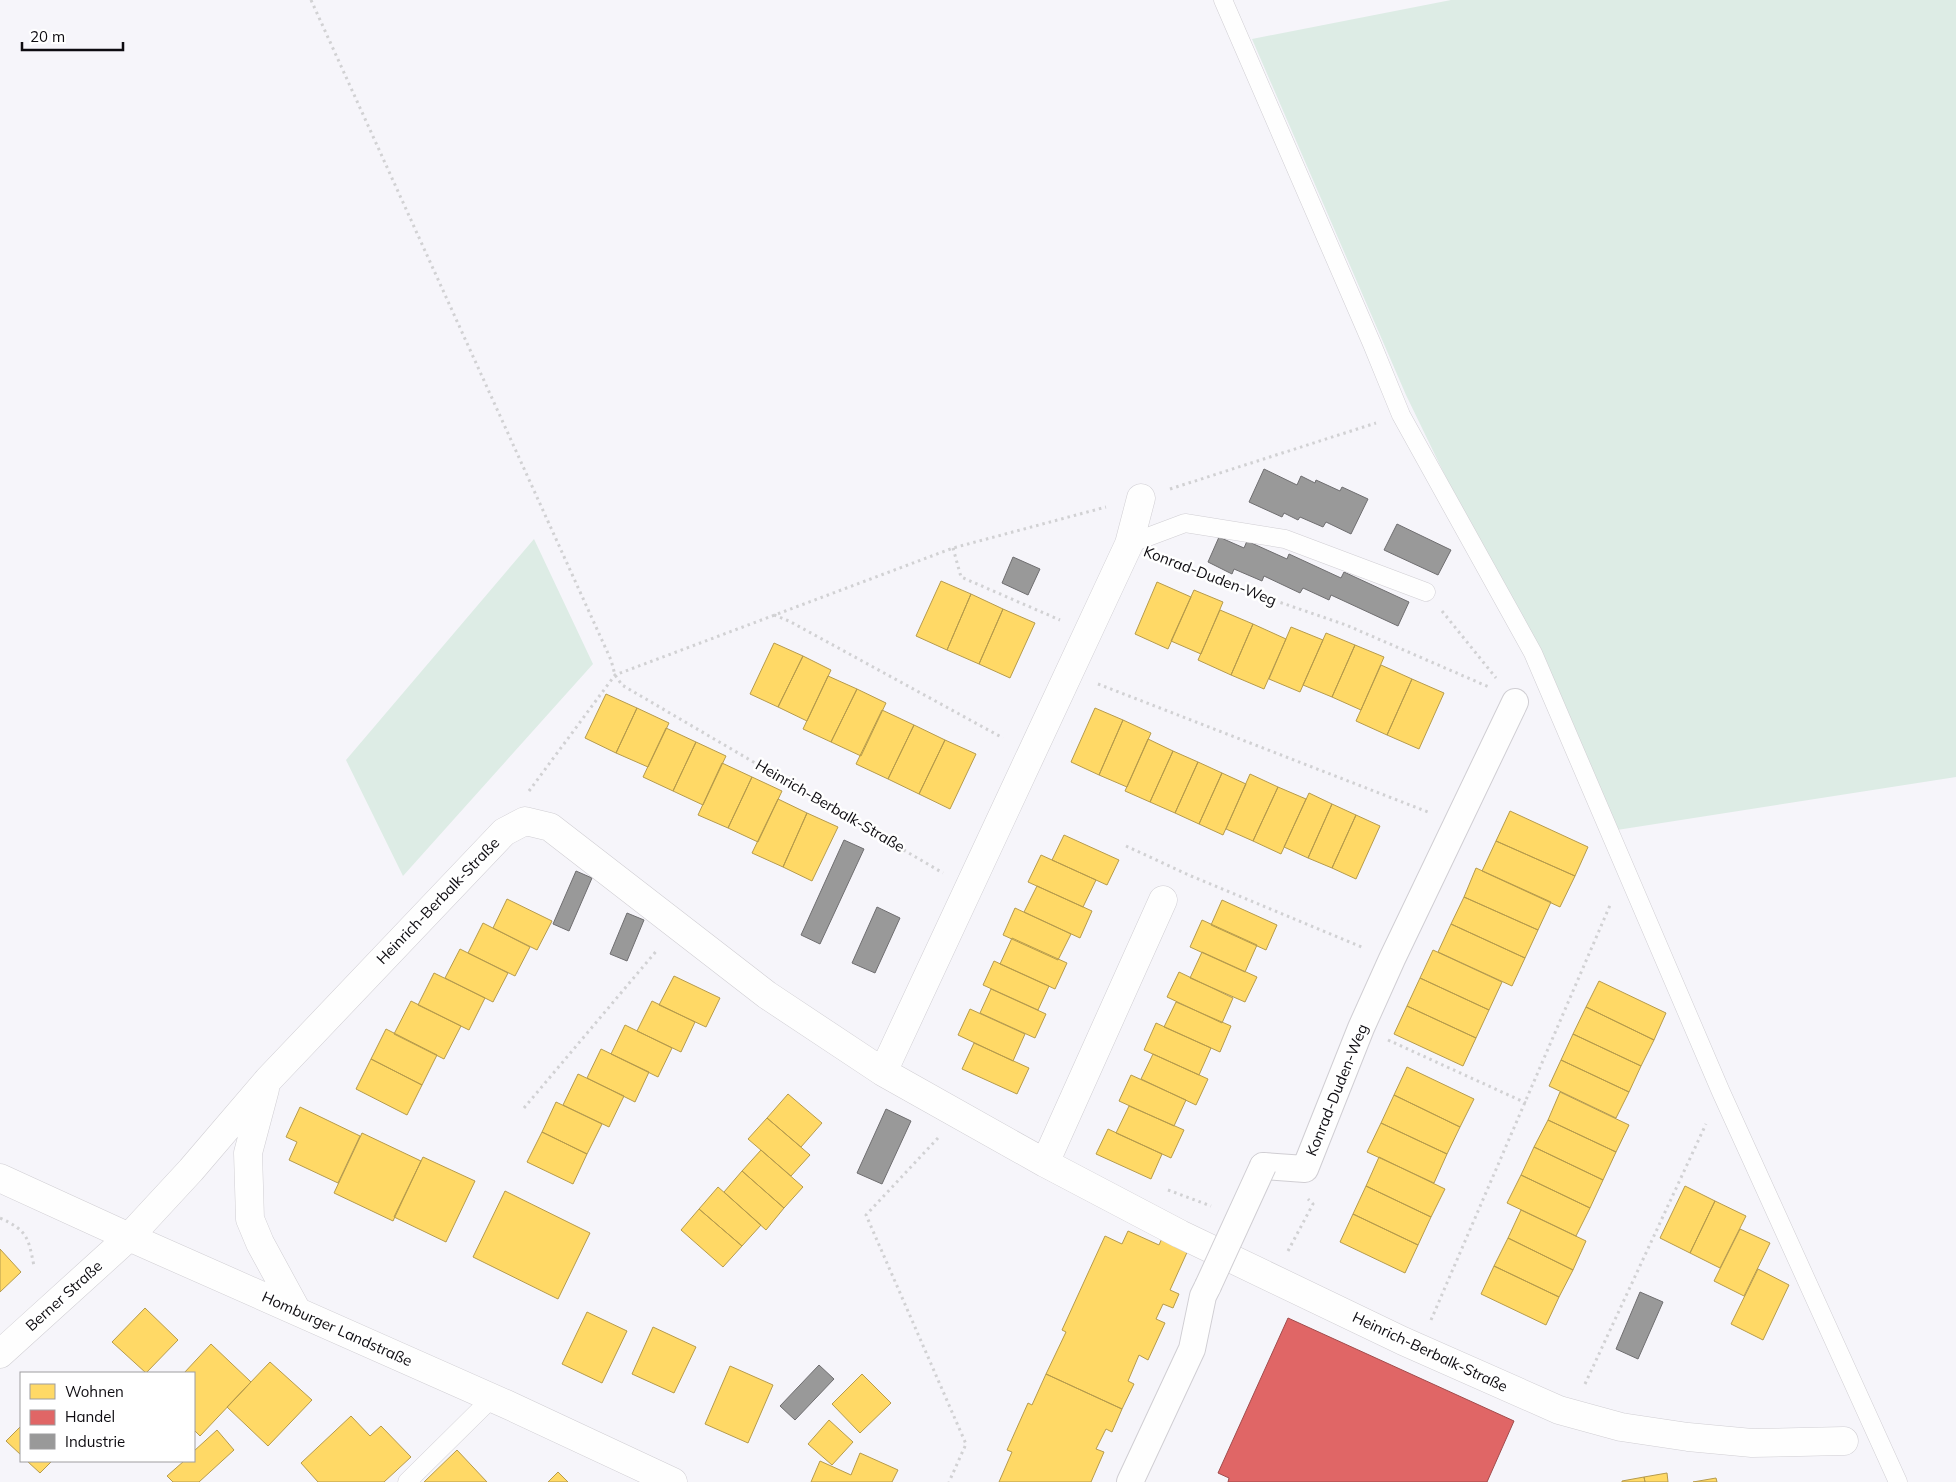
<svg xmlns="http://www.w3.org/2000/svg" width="1956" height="1482" font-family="Mulish,sans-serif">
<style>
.green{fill:#ddece5}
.homes{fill:#ffd966;stroke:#b69b4c}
.shops{fill:#e06666;stroke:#a14b4c}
.industry{fill:#999;stroke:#6f6e70}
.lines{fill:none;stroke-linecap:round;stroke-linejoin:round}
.service-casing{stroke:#d0ced3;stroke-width:19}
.pedestrian-casing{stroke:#d0ced3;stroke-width:28}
.minor-casing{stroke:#d0ced3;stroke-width:29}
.tertiary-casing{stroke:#d0ced3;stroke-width:29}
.path{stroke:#d1d1d3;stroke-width:3;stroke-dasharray:2.5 4;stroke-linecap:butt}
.service{stroke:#fefefe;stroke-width:18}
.pedestrian{stroke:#fefefe;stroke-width:26}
.minor{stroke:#fefefe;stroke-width:28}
.tertiary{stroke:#fefefe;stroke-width:28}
.pedestrian-bridge-casing{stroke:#d0ced3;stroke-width:28;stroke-linecap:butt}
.pedestrian-bridge{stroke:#fefefe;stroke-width:26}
.labels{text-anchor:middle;stroke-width:5;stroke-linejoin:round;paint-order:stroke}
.street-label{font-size:15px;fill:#0d0b10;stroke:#fff}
</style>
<rect width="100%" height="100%" fill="#f6f5fa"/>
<path class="green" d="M1451,0h505v777l-339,53 -211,-435 -154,-356z
M534,539l59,125 -190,212 -57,-116z"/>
<path class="homes" d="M941,581l30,13 -24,56 -31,-14z
M1157,582l34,15 -23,52 -33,-15z
M1194,590l29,12 -22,52 -30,-13z
M971,594l32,15 -24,55 -32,-14z
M1003,609l32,14 -25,55 -31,-14z
M1220,610l33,14 -22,51 -33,-15z
M1253,624l33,15 -22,50 -33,-14z
M1291,627l32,13 -23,52 -31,-13z
M1326,633l29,12 -23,52 -29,-12z
M774,643l29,13 -25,51 -28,-13z
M1355,645l29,12 -23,53 -29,-13z
M803,656l28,14 -24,51 -29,-14z
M1381,665l31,14 -25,56 -31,-14z
M828,676l29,13 -26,53 -28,-13z
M1412,679l32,14 -25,56 -32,-14z
M857,689l29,14 -25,53 -30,-14z
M606,694l31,14 -21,45 -31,-15z
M637,708l32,15 -21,44 -32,-14z
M1095,708l28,12 -24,55 -28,-13z
M882,710l32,15 -26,54 -32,-15z
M1123,720l28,13 -24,54 -28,-12z
M914,725l31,15 -26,54 -31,-15z
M666,728l30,14 -23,49 -30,-14z
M1148,739l25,12 -23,51 -25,-11z
M945,740l31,14 -26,55 -31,-15z
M696,742l30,14 -23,49 -30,-14z
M1173,751l25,11 -23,51 -25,-11z
M1198,762l24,11 -23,51 -24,-11z
M722,763l30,14 -24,51 -30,-13z
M1222,773l24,11 -23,51 -24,-11z
M1250,774l28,13 -25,54 -27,-12z
M752,777l30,14 -24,51 -30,-14z
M1278,787l28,12 -25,55 -28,-13z
M1309,793l23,11 -24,54 -24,-11z
M778,799l29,14 -24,54 -31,-14z
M1332,804l24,11 -24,53 -24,-10z
M1510,811l78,36 -13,29 -79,-35z
M807,813l31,14 -26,54 -29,-14z
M1356,815l24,11 -24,53 -24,-11z
M1064,835l55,25 -12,25 -55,-25z
M1496,841l79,35 -15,31 -78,-36z
M1041,855l55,25 -13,27 -55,-25z
M1476,868l75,34 -13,28 -74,-33z
M1037,886l55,25 -12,27 -56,-26z
M1464,897l74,33 -13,28 -74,-34z
M507,899l45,22 -15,29 -44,-22z
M1222,900l55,25 -11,25 -55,-25z
M1015,908l56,26 -13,26 -55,-25z
M1202,920l55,25 -12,27 -55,-25z
M483,923l47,24 -15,29 -47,-23z
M1451,924l74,34 -13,28 -74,-34z
M1012,938l55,25 -12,26 -55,-25z
M460,949l48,24 -15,29 -48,-24z
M1433,950l69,32 -13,28 -69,-32z
M1202,952l55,25 -12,25 -55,-24z
M994,961l55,25 -11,24 -55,-25z
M1179,972l54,26 -11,25 -55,-26z
M434,973l51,25 -16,32 -51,-25z
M674,976l46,22 -14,29 -47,-22z
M1420,978l69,32 -13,28 -69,-32z
M1599,981l67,32 -12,27 -68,-33z
M991,989l55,25 -11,24 -55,-25z
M411,1001l50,25 -17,33 -50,-25z
M652,1001l43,21 -14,30 -44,-21z
M1176,1002l55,24 -11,26 -56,-25z
M1407,1006l69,32 -13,28 -69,-32z
M1586,1007l68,33 -13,26 -68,-32z
M970,1009l55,25 -12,27 -55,-26z
M1156,1023l55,25 -12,27 -55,-25z
M625,1025l47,23 -14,29 -47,-23z
M386,1029l51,26 -15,30 -51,-26z
M1573,1034l68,32 -12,26 -68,-32z
M974,1043l55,25 -12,26 -55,-25z
M601,1049l48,23 -14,30 -48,-24z
M1153,1054l55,25 -12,26 -55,-26z
M371,1059l51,26 -15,30 -51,-26z
M1561,1060l68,32 -13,26 -67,-32z
M1407,1067l67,32 -14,28 -66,-32z
M578,1074l46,22 -15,31 -46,-22z
M1131,1075l55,25 -12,26 -55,-25z
M1560,1092l69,33 -13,27 -68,-32z
M788,1094l34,29 -21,24 -34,-29z
M1394,1095l66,32 -13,27 -66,-31z
M556,1102l46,22 -15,30 -45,-22z
M1129,1106l55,24 -13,28 -55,-25z
M300,1107l60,29 -22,47 -49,-23 8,-18 -11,-5z
M767,1118l43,37 -19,21 -43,-37z
M1548,1120l68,32 -13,28 -69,-33z
M1381,1123l66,31 -13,29 -67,-31z
M1108,1129l54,25 -11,25 -55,-25z
M542,1132l45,22 -14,30 -46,-22z
M362,1133l59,28 -28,60 -59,-28z
M1534,1147l69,33 -13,28 -69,-33z
M761,1150l42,37 -19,21 -42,-37z
M423,1157l52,24 -29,61 -52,-25z
M1379,1157l66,32 -14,28 -65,-31z
M742,1171l42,37 -18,22 -42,-38z
M1521,1175l69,33 -14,28 -69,-33z
M1366,1186l65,31 -13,28 -65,-31z
M1685,1186l30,15 -25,52 -30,-15z
M718,1187l43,38 -19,21 -43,-37z
M505,1191l85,42 -32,66 -85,-42z
M1715,1201l31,15 -26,52 -30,-15z
M699,1209l43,37 -19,21 -42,-37z
M1521,1210l65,31 -13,29 -65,-32z
M1353,1214l65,31 -13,28 -65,-31z
M1740,1229l30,14 -26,53 -30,-15z
M1128,1231l31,14 4,-9 26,12 -19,42 9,4 -6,14 -10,-4 -7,15 9,4 -17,37 -9,-5 -11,26 6,3 -12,25 -76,-35 20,-42 -4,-2 43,-94 17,8z
M1508,1238l65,32 -14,27 -65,-31z
M0,1249l21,23 -21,20z
M1494,1266l65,31 -13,28 -65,-31z
M1758,1269l31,16 -26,55 -32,-16z
M145,1308l33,32 -32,33 -34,-31z
M587,1312l40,19 -25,52 -40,-19z
M653,1327l43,20 -22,46 -42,-19z
M211,1344l40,38 -51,54 -6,-6v-57h-10z
M270,1362l42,38 -44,46 -41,-39z
M730,1366l43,19 -25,58 -43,-19z
M862,1374l29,29 -31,30 -28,-29z
M1046,1374l76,35 -10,23 -6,-3 -10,20 8,3 -13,30h-92l13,-30 -5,-2 21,-47 4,2z
M351,1416l19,20 11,-10 30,31 -27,25h-66l-17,-19z
M829,1420l24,22 -21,23 -24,-21z
M21,1426v29l-15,-14z
M217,1430l17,20 -35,32h-26l-6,-6 17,-15h10v-10z
M457,1450l30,32h-63z
M860,1453l38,17 -6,12h-81l9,-21 31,14z
M27,1461h25l-12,12z
M558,1472l10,10h-20z
M1667,1473l1,9h-23l-1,-5z
M1644,1477l1,5h-23v-1z
M1716,1478l1,4h-24z"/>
<path class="shops" d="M1288,1318l226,103 -27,61h-259l1,-4 -11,-5z"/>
<path class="industry" d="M1264,469l33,16 4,-9 14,7 1,-3 24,11 2,-4 26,12 -17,35 -25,-12 -3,5 -23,-10 -2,3 -14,-7 -2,4 -33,-15z
M1397,524l54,26 -13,25 -54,-25z
M1219,537l25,11 3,-7 40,18 2,-5 52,24 3,-6 65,30 -11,24 -67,-31 -2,5 -26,-12 -3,5 -36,-17 -2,5 -28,-12 -2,5 -24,-12z
M1013,557l27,12 -12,26 -26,-12z
M844,840l20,9 -44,95 -19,-9z
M576,871l16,7 -23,53 -16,-7z
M877,907l23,11 -25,55 -23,-10z
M627,913l17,7 -17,41 -17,-7z
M886,1109l25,12 -29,63 -25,-11z
M1640,1292l23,10 -25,57 -22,-10z
M819,1365l15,14 -39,41 -15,-14z"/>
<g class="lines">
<defs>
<path id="service" d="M1223,0l149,344 29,71 132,238 188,439 177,390
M1129,544l56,-21 100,16 141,53
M407,1482l85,-84"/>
<path id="pedestrian" d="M1263,1166l42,3 56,-141 31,-69 123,-257
M1130,1482l62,-133 11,-53 5,-10"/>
<path id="minor" d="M883,1072l246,-528 12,-46
M265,1089l-17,64 2,66 10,24 37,68
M1045,1163l118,-263
M673,1482l-167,-78 -377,-167 62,-67 77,-90 236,-248 21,-11 25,6 217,168 116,77 162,91 135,71 223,107 156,69 62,17 67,10 64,6 92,-2"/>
<path id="tertiary" d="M0,1178l129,59 -129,117"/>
</defs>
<use href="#service" class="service-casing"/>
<use href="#pedestrian" class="pedestrian-casing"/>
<use href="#minor" class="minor-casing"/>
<use href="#tertiary" class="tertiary-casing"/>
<path class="path" d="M311,0l300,660 4,15 7,10 321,188
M1170,489l206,-66
M953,548l8,29 99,43
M1165,559l47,20 134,46 143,62
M1442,611l54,67
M774,615l15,6 214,117
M1098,684l330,128
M529,791l86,-116 338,-127 153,-41
M1126,846l65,30 173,72
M1388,1040l138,63
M524,1108l134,-159
M938,1138l-72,77 100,229 -17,38
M1168,1190l43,16
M0,1218c28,13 28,19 34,48
M1288,1251l25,-47 -5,-5
M1431,1320l180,-417
M1585,1384l121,-260"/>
<use href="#service" class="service"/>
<use href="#pedestrian" class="pedestrian"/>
<use href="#minor" class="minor"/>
<use href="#tertiary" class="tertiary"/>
<defs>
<path id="pedestrian-bridge" d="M1208,1286l55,-120"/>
</defs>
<use href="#pedestrian-bridge" class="pedestrian-bridge-casing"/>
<use href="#pedestrian-bridge" class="pedestrian-bridge"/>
</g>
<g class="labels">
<g class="street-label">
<text transform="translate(1210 576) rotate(21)" y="5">Konrad-Duden-Weg</text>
<text transform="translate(830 806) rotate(30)" y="5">Heinrich-Berbalk-Straße</text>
<text transform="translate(438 901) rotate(-46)" y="5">Heinrich-Berbalk-Straße</text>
<text transform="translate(1337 1090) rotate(-68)" y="5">Konrad-Duden-Weg</text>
<text transform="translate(64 1296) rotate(-42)" y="5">Berner Straße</text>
<text transform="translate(337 1329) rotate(24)" y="5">Homburger Landstraße</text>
<text transform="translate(1430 1352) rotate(25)" y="5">Heinrich-Berbalk-Straße</text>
</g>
</g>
<rect x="20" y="1372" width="175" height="90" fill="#ffffff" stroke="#9e9d9f"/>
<rect x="30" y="1384" width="25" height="15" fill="#ffd966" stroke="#9e9d9f"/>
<text x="65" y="1397" font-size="15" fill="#0d0b10">Wohnen</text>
<rect x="30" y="1410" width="25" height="15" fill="#e06666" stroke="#9e9d9f"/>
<text x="65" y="1422" font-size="15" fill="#0d0b10">Handel</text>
<rect x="30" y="1434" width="25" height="15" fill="#999999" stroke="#9e9d9f"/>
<text x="65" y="1447" font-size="15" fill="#0d0b10">Industrie</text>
<path d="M22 42v8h101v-8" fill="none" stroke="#0d0b10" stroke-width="2.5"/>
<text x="30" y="42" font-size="15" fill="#0d0b10" stroke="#ffffff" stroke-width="4" paint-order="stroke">20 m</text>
</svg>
